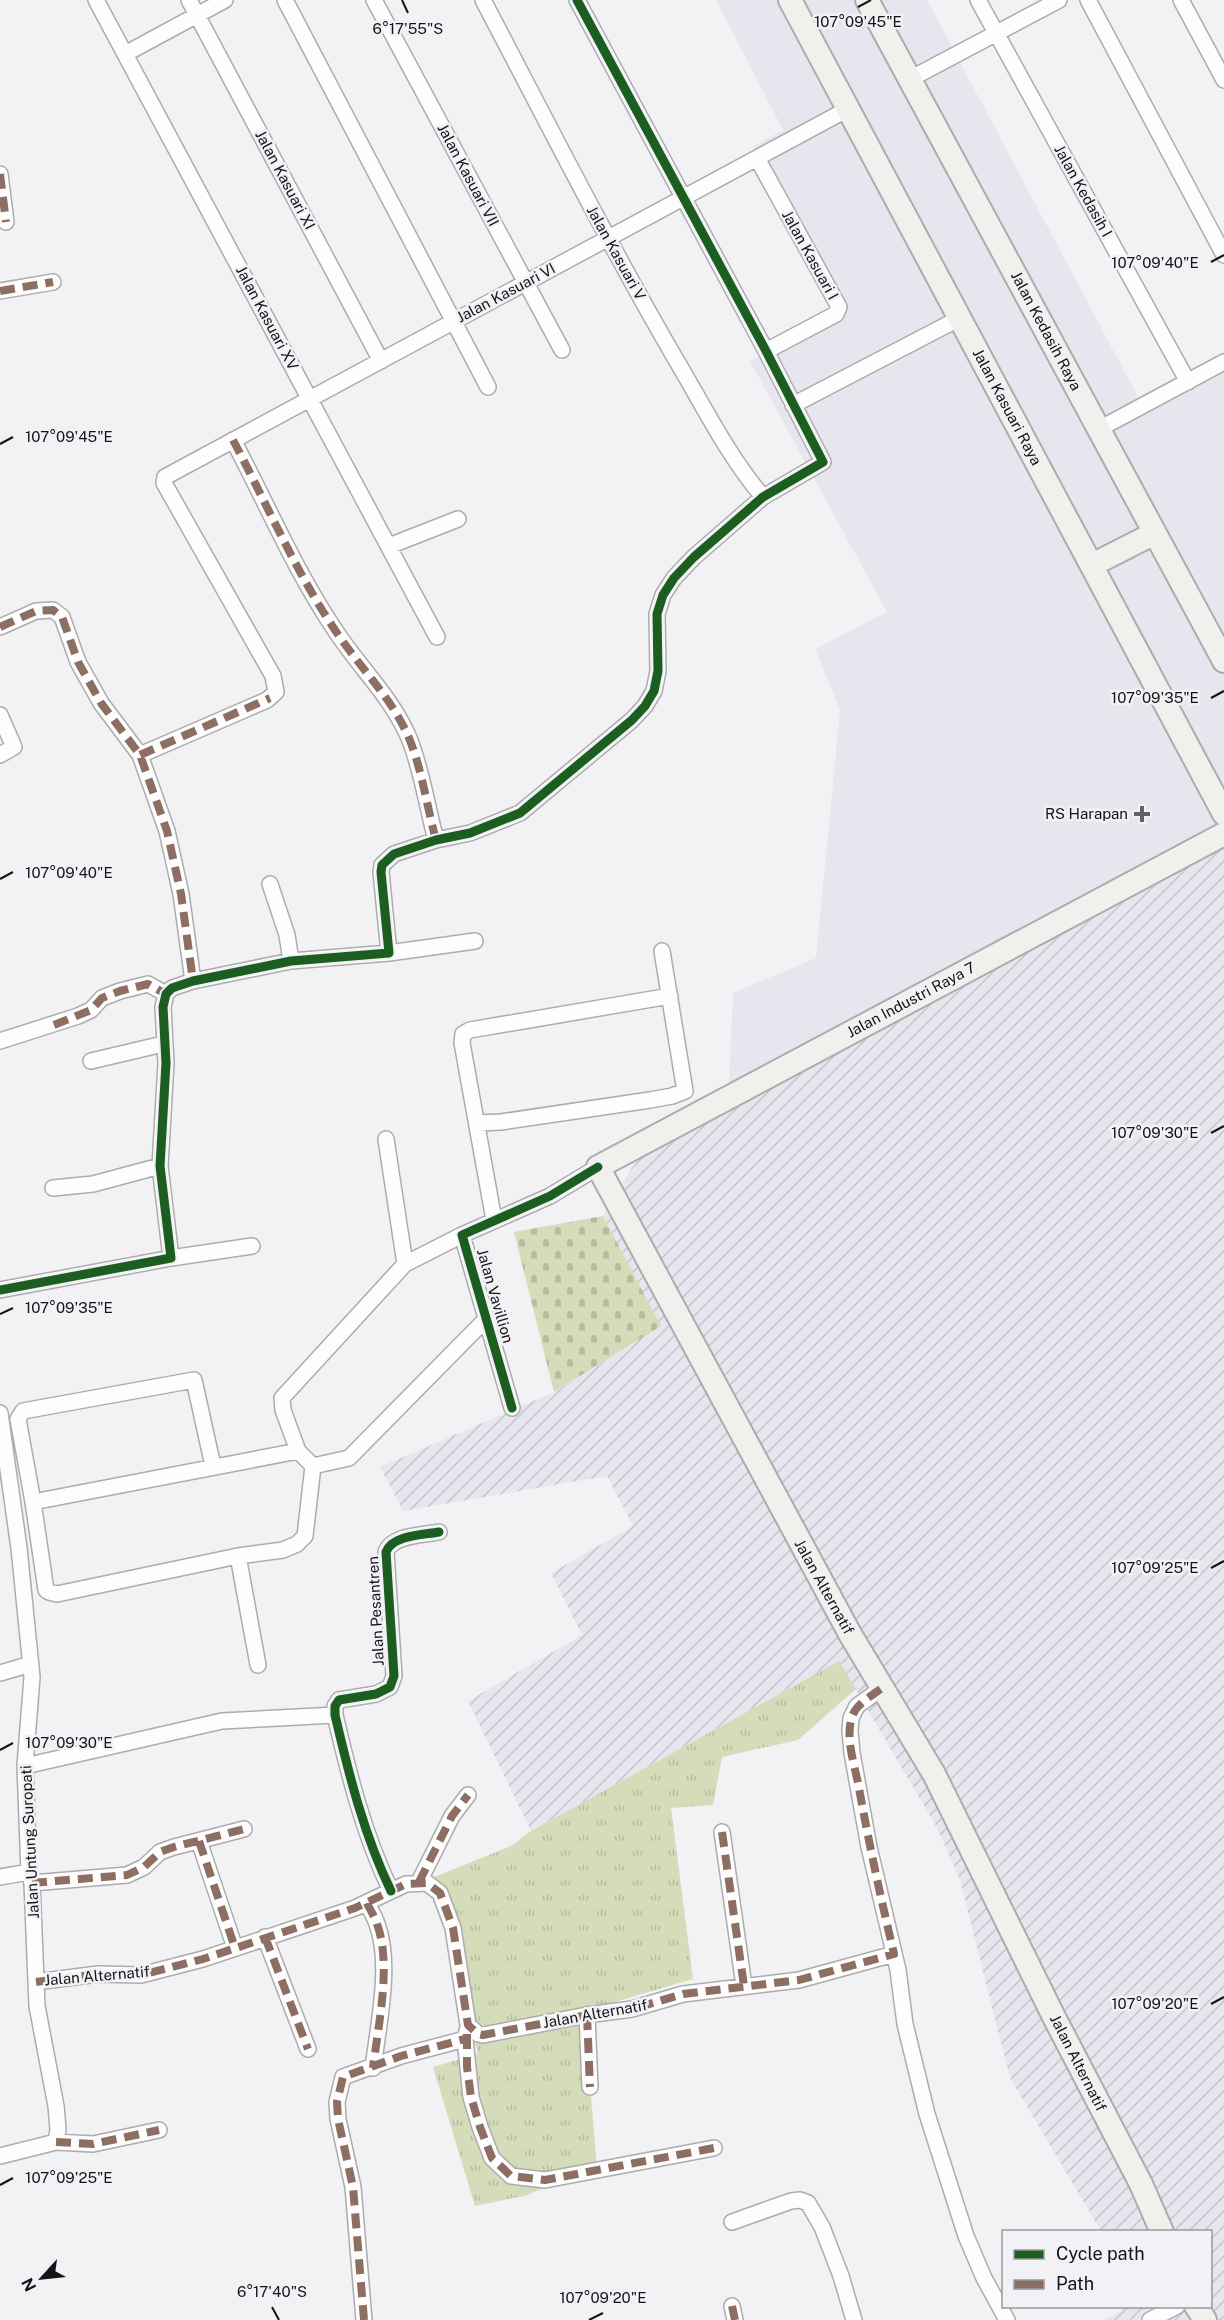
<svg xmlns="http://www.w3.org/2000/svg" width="1224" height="2320" font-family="'Public Sans',sans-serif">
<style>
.built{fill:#e7e6ef}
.industrial{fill:url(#industrial-furrows)}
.grass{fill:url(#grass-tufts)}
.cemetery{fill:url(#cemetery-stones)}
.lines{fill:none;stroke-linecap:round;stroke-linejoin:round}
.street-casing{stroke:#acacae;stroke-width:18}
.secondary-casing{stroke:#acacae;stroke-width:26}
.street{stroke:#fdfdfe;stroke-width:15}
.secondary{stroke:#f0f1ec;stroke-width:22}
.quiet{stroke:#8d6e63;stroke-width:8;stroke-dasharray:15 8;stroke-linecap:butt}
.cycleway-casing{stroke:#f1f1f6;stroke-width:13}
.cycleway{stroke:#1b5e20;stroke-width:9}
.ticks{fill:none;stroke:#141315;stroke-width:2}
.poi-dot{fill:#626163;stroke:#f1f1f6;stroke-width:2}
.labels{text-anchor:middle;stroke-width:5;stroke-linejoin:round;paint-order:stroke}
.street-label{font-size:15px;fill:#141315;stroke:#f1f1f6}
.poi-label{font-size:15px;fill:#141315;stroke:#f1f1f6;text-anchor:end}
.ticks-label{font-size:15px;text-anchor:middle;fill:#141315;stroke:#f1f1f6;stroke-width:5;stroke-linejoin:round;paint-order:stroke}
</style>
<defs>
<pattern id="industrial-furrows" width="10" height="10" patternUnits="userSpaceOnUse" patternTransform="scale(1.5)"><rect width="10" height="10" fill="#e7e6ef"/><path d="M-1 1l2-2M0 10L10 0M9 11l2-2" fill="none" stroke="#c5c4cc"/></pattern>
<pattern id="grass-tufts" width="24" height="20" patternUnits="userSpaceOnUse" patternTransform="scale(1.5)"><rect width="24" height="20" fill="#d5dcb9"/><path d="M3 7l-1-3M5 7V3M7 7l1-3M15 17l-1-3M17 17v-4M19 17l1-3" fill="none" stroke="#b6bc9e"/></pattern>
<pattern id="cemetery-stones" width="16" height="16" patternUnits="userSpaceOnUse" patternTransform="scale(1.5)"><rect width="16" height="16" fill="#d5dcb9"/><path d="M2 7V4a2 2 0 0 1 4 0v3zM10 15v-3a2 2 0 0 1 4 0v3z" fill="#b6bc9e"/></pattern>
</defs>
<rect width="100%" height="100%" fill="#f2f2f5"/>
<path class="built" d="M716,0h211l219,412 78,-43v474l-36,24 -460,237 5,-111 83,-35 24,-248 -25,-61 72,-37 -137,-251 90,-53 -87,-161 30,-17z"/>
<path class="industrial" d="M1224,843v1477h-120l22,-13 84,-1v-74l-109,-1 -91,-153 -50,-198 -24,-54 -97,-165 -308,170 -63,-130 114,-66 -31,-62 82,-47 -26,-50 -204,35 -23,-44 174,-75 107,-66 -58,-110 39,-65 546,-284z"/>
<path class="grass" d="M839,1661l17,28 -58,51 -76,17 -9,48 -42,3 22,171 -109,32 13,156 -73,29 -49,10 -42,-139 45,-13 -44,-177 77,-31 20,-15z"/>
<path class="cemetery" d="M603,1216l58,110 -107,66 -40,-160z"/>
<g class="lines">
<defs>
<path id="street" d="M96,0l341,637
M189,0l192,361
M285,0l203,387
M374,0l188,350
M483,0c63,120 124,241 192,358 28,47 53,98 88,139
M978,0l210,382
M1088,0l136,255
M1181,0l43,80
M125,54l100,-54
M910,79l149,-79
M757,158l82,149 -3,7 -70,37
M0,174l6,48
M0,291l53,-9
M793,405l167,-87
M1099,429l125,-67
M233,440c34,64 63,133 104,193 24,36 55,65 72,105 13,32 18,69 27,102
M389,546l69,-27
M0,627l36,-16 17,-1 9,7 16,45 23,41 39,52 27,76 14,63 12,87
M0,715l14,32 -14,8
M140,755l127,-55 9,-8 -3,-16 -109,-193 1,-6 683,-368
M270,884l17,51 4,26
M389,953l86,-12
M0,1041l78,-25 13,-6 11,-12 18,-7 28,-7 18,10
M91,1061l72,-17
M477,1123l24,-1 149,-22 22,-4 13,-5 -23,-140
M386,1139l19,125
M53,1188l40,-4 67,-18
M494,1220l-32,-177 1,-9 7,-4 200,-34
M171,1258l81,-12
M0,1290l171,-32 -11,-92 6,-103 -3,-56 3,-13 6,-6 21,-7 98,-20 98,-8 -8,-81 1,-7 12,-11 42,-14 34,-7 50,-20 112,-93 13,-14 9,-15 4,-20 -1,-57 6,-19 11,-17 20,-21 69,-60 60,-35 -57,-111 -189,-351
M512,1408l-50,-173 88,-39 48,-29
M0,1413l19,135 13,129 -7,89 4,106 3,11 5,123 19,100 2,23 -2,13 -56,14
M213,1466l-19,-86 -171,31 -5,8 15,83 13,88 3,2 8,2 181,-38 45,-6 14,-6 8,-8 8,-70 -15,-15 -15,-41 -1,-12 123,-134 57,-29
M313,1466l36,-8 137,-139
M33,1502l265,-51
M238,1556l20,109
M0,1673l31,-9
M882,1688l-25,18 -6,12 -1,13 2,22 17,94 29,123 7,54 22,90 39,122 18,42 23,42
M25,1766l197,-45 113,-6
M722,1832l22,154
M199,1841l36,107
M0,1877l29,-5
M419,1882l33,-66 16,-21
M32,1883l95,-8 17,-8 16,-15 14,-5 70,-18
M391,1891c-27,-56 -42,-116 -56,-176v-9l4,-6 37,-6 14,-7 4,-11 -8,-124c6,-17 37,-17 53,-20
M367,1903c3,7 8,14 10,21 15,40 1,102 -4,144
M265,1937l43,112
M36,1982l62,-8 43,1 62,-16 152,-51 51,-24 21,-1 13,10 13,35 15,97 10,9 5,1 104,-20 45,-6 51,-15 116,-14 95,-26
M587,2015l3,72
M467,2031l-2,8 6,58 9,30 12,31 19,18 34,4 169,-32
M56,2142l37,2 66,-14
M732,2222l59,-21 9,-1 8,3 14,24 19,49 13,44
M732,2306l3,14
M364,2320l-11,-133 -15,-68 -1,-17 6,-25 58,-21 64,-17
M1150,2320l27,-14"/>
<path id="secondary" d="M790,0l434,814
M867,0l357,661
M1092,565l63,-32
M1162,2232l-21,-48 -87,-167 -120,-243 -84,-140 -252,-467 626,-333
M1196,2306l9,14"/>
</defs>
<use href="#street" class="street-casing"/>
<use href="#secondary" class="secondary-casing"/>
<use href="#street" class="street"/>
<use href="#secondary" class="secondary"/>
<path class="quiet" d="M0,174l6,48
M0,291l53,-9
M233,440c34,64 63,133 104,193 24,36 55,65 72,105 13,32 18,69 27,102
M0,627l36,-16 17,-1 9,7 16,45 23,41 39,52 27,76 14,63 12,87
M140,755l130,-57
M54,1025l37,-15 11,-12 18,-7 28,-7 18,10
M722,1832l22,154
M199,1841l36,107
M419,1882l33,-66 16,-21
M32,1883l95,-8 17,-8 16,-15 14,-5 70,-18
M367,1903c3,7 8,14 10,21 15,40 1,102 -4,144
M265,1937l43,112
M36,1982l62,-8 43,1 62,-16 152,-51 51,-24 21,-1 13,10 13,35 15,97 10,9 5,1 104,-20 45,-6 51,-15 116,-14 95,-26c-13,-55 -25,-110 -35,-166 -4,-22 -13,-46 -8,-68 3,-15 19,-23 31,-32
M587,2015l3,72
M467,2034v33l4,30 9,30 12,31 19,18 34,4 169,-32
M56,2142l37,2 66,-14
M732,2306l3,14
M364,2320l-11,-133 -15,-68 -1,-17 6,-25 58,-21 64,-17"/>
<defs>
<path id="cycleway" d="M0,1290l171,-32 -11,-92 6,-103 -3,-56 3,-13 6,-6 21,-7 98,-20 98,-8 -8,-81 1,-7 12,-11 42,-14 34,-7 50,-20 112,-93 13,-14 9,-15 4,-20 -1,-57 6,-19 11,-17 20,-21 69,-60 60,-35 -57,-111 -189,-351
M512,1408l-50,-173 88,-39 48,-29
M391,1891c-27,-56 -42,-116 -56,-176v-9l4,-6 37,-6 14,-7 4,-11 -8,-124c6,-17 37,-17 53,-20"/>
</defs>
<use href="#cycleway" class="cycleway-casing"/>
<use href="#cycleway" class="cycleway"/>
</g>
<path class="ticks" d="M402,0l6,13M858,7l13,-7M1211,262l13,-7M0,444l13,-7M1211,698l13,-7M0,879l13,-7M1211,1133l13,-7M0,1314l13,-6M1211,1568l13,-7M0,1750l13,-7M1211,2004l13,-7M0,2185l13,-7M272,2307l7,13M589,2320l14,-7"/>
<path class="poi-dot" d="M1139 805h6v6h6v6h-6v6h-6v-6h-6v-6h6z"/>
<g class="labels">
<g class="street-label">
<text transform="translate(468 175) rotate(62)" y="5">Jalan Kasuari VII</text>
<text transform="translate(285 180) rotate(62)" y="5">Jalan Kasuari XI</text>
<text transform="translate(1083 191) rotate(61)" y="5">Jalan Kedasih I</text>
<text transform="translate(616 253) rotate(61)" y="5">Jalan Kasuari V</text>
<text transform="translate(810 255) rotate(61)" y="5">Jalan Kasuari I</text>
<text transform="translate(506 293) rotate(-28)" y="5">Jalan Kasuari VI</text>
<text transform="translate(267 318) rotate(62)" y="5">Jalan Kasuari XV</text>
<text transform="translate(1046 331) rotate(62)" y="5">Jalan Kedasih Raya</text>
<text transform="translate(1007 407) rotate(62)" y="5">Jalan Kasuari Raya</text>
<text transform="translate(911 1000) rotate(-28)" y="5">Jalan Industri Raya 7</text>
<text transform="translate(495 1296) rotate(74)" y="5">Jalan Vavillion</text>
<text transform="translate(824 1587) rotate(61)" y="5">Jalan Alternatif</text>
<text transform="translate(376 1611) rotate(-93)" y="5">Jalan Pesantren</text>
<text transform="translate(30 1842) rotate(-93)" y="5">Jalan Untung Suropati</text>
<text transform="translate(97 1976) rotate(-5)" y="5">Jalan Alternatif</text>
<text transform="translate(595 2014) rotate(-10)" y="5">Jalan Alternatif</text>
<text transform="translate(1078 2063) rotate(63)" y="5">Jalan Alternatif</text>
</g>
<g class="poi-label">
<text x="1128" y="819">RS Harapan</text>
</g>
</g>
<g class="ticks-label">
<text x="858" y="27">107°09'45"E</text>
<text x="408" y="34">6°17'55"S</text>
<text x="1155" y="268">107°09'40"E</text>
<text x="69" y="442">107°09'45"E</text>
<text x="1155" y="703">107°09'35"E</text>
<text x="69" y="878">107°09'40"E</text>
<text x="1155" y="1138">107°09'30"E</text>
<text x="69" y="1313">107°09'35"E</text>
<text x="1155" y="1573">107°09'25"E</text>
<text x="69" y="1748">107°09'30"E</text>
<text x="1155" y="2009">107°09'20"E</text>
<text x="69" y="2183">107°09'25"E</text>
<text x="272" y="2297">6°17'40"S</text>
<text x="603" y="2303">107°09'20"E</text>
</g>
<rect x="1002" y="2230" width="210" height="78" fill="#f1f1f6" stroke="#99989c" stroke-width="1.5"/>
<rect x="1014" y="2250" width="30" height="9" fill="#1b5e20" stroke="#99989c" stroke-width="1.5"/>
<text x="1056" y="2260" font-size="18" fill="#141315">Cycle path</text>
<rect x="1014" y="2280" width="30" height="9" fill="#8d6e63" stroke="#99989c" stroke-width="1.5"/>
<text x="1056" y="2290" font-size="18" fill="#141315">Path</text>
<g transform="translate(42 2278) rotate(243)" stroke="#f1f1f6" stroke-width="4.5" paint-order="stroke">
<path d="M0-4.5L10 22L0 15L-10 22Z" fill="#141315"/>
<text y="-9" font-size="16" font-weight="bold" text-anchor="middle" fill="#141315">N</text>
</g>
</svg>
